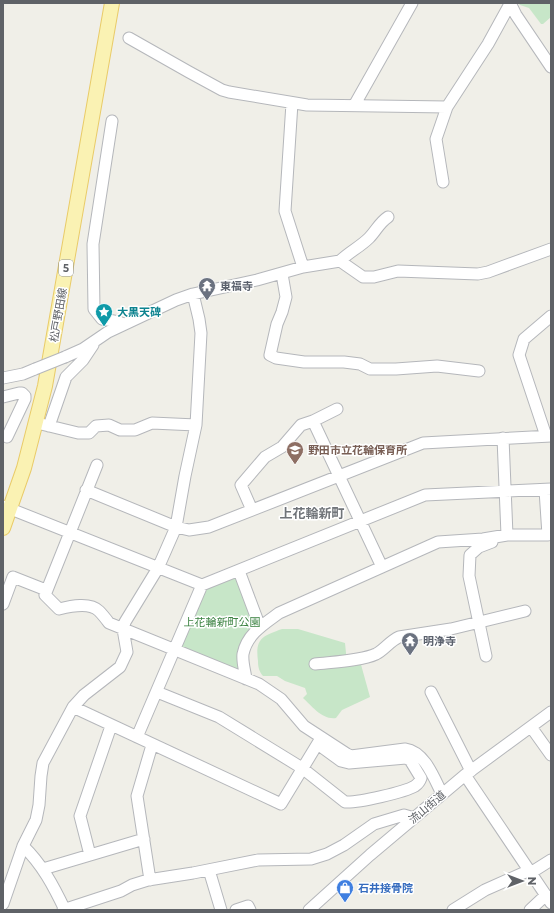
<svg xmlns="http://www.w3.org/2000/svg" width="554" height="913" font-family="Montserrat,'Noto Sans JP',sans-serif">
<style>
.green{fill:#c7e6c8}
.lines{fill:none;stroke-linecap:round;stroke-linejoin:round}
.minor-casing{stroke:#b5b7bb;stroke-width:13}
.major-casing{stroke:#e9cb68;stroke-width:16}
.minor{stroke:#fff;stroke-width:11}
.major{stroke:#faf2b3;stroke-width:14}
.minor-bridge-casing{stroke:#b5b7bb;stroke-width:13;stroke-linecap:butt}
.minor-bridge{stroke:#fff;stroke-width:11}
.labels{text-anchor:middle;stroke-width:3;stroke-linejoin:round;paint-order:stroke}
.shield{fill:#fff;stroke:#8f9195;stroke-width:1}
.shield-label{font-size:10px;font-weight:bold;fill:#5f6267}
.worship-label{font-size:11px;font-weight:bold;fill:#5b616d;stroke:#fff;text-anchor:start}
.culture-label{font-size:11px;font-weight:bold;fill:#0d838f;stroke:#fff;text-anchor:start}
.street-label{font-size:11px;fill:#5f6267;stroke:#fff}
.education-label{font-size:11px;font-weight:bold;fill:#785e54;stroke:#fff;text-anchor:start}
.park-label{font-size:11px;fill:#3b8241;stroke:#fff}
.shop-label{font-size:11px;font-weight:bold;fill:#366cbe;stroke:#fff;text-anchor:start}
.quarter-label{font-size:13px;font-weight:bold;fill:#707479;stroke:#fff}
</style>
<rect width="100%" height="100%" fill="#f0efe8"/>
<path class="green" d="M518,3h33v14l-8,7h-2l-12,-16 -9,-3z
M234,577l4,1 17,46 -9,13 -5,34 -59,-22 -1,-4 24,-56z
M282,629h16l47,14 2,20 13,-2 10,36 -28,13 -6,8c-14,2 -24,-12 -33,-20l4,-4 -2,-6 -20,-7 -8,-5h-14c-4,-5 -5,-9 -5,-15 -3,-22 4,-25 24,-32z"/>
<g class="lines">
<defs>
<path id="minor" d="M510,3l6,12 35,52
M129,38l60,34 33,18 7,2 78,13 140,2
M292,103l-7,108 18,56
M355,104l57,-101
M112,121l-19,123 1,65 8,10 17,3 4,3
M443,182l-7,-43 11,-32 41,-63 22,-40
M340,261c9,-9 20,-14 29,-23 7,-7 10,-15 19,-21
M282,274l4,23 -4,15 -5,12 -7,31 6,3 28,4h40l16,2 10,5h26l41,-3 42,5
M65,357l18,-8 25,-17 68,-32 17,-6 64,-14 46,-13 37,-6 23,16h11l24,-6 80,3 10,-2 63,-23
M3,378l20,-4 12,-5
M3,397l16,-4h3l3,3v3l-18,38
M313,421l69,146
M37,423l41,10h11l7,-7 13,-1 11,5h15l17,-7 44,2
M49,426l17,-49 17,-17 10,-15
M546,436l-27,-81 5,-16 27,-23
M503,438l4,97
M97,465l-52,130 14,14c12,-3 31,-7 40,2 4,4 7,8 10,12l150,61 22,15 23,27 43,28 4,2 54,-7c20,3 29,29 37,45
M86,490l90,37 13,3 20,-3 214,-84 128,-7
M3,506l199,79 223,-90 126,-6
M252,510l-11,-25 24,-28 17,-10 19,-22 12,-4 24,-12
M239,571l21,56
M3,604l10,-27 33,13
M486,656l-17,-80 1,-21 9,-8 13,-5
M315,664c17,-2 46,-3 61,-10 8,-4 14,-13 23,-17l52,-8 74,-18
M246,679c-1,-8 -4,-17 -3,-25 4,-20 21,-30 36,-41l159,-71 45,-3 24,-4h41l-3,-45
M157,692l62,25 83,51 43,34c13,1 60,-10 70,-16 3,-2 5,-5 6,-8l-11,-18 -4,-2 -57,5 -8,-2 -22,-16
M431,692l40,79
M73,707l208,97 40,-66
M531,727l20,28
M137,737l65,-152
M465,775l86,128
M23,846c19,18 31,41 42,64
M90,855l-10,-39 31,-90
M43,869l101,-30
M209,870l12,40
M532,872l19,-12
M150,880l-13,-84 15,-51
M3,904l20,-58 13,-26 3,-15 2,-29 2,-13 30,-56 11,-12 36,-28 7,-15 -4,-23 2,-7 33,-54 18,-41 9,-51 11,-51 5,-92 -2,-14 -6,-25
M63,910l58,-19 11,-6 16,-5 45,-7 65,-13 53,-1 16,-5 17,-9 30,-21 30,-9 10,3
M236,910l12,-4 2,4
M309,910l61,-55 95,-80 86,-63
M453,910l32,-20 45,-20
M530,910l16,-15"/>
<path id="major" d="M3,528l21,-60 21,-82 67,-383"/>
</defs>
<use href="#minor" class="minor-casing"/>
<use href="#major" class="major-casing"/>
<use href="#minor" class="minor"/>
<use href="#major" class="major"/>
<defs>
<path id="minor-bridge" d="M35,369l30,-12"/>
</defs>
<use href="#minor-bridge" class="minor-bridge-casing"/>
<use href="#minor-bridge" class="minor-bridge"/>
</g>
<defs>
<symbol id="temple-pin" viewBox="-11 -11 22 30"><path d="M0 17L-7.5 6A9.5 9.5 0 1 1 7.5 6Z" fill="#6b7280" stroke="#fff"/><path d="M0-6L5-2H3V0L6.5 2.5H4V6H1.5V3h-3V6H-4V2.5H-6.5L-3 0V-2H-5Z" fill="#fff"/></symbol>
<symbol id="sight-pin" viewBox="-11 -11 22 30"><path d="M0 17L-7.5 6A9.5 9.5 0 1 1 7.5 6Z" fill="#0f9aa8" stroke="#fff"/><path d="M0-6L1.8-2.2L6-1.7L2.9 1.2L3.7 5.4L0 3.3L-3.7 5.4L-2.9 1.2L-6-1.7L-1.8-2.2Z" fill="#fff"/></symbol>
<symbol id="school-pin" viewBox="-11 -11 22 30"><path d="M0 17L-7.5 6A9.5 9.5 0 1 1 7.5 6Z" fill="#8d6e63" stroke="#fff"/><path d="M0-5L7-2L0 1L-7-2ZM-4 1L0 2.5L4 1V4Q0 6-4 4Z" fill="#fff"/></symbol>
<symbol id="shop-pin" viewBox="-11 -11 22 30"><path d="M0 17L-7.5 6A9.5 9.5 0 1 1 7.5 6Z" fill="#3f7fe0" stroke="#fff"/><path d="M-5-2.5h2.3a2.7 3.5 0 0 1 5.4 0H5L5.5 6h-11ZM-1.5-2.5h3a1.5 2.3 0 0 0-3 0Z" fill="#fff"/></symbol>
</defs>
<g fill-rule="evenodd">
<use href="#temple-pin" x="197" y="276" width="20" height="27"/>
<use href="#sight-pin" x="94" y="302" width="20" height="27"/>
<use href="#school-pin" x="285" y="440" width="20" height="27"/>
<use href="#temple-pin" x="400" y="631" width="20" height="27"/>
<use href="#shop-pin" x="335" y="878" width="20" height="27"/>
</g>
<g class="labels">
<rect class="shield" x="59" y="260" width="14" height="16" rx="3"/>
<g class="shield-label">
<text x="66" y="272">5</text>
</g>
<g class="worship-label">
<text x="220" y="290">東福寺</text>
<text x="423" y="645">明浄寺</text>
</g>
<g class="culture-label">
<text x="117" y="316">大黒天碑</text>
</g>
<g class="street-label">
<text transform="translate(58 315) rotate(-80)" y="4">松戸野田線</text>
<text transform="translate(427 807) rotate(-40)" y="4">流山街道</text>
</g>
<g class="education-label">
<text x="308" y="454">野田市立花輪保育所</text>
</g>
<g class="park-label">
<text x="222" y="626">上花輪新町公園</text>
</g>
<g class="shop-label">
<text x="358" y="892">石井接骨院</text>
</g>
<g class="quarter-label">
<text x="312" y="518">上花輪新町</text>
</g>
</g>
<rect width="554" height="913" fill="none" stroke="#5f6267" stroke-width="8"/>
<g transform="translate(522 881) rotate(90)" stroke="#ffffff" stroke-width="3" paint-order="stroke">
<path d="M0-3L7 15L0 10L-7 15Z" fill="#5f6267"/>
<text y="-6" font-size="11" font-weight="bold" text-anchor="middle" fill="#5f6267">N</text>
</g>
</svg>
